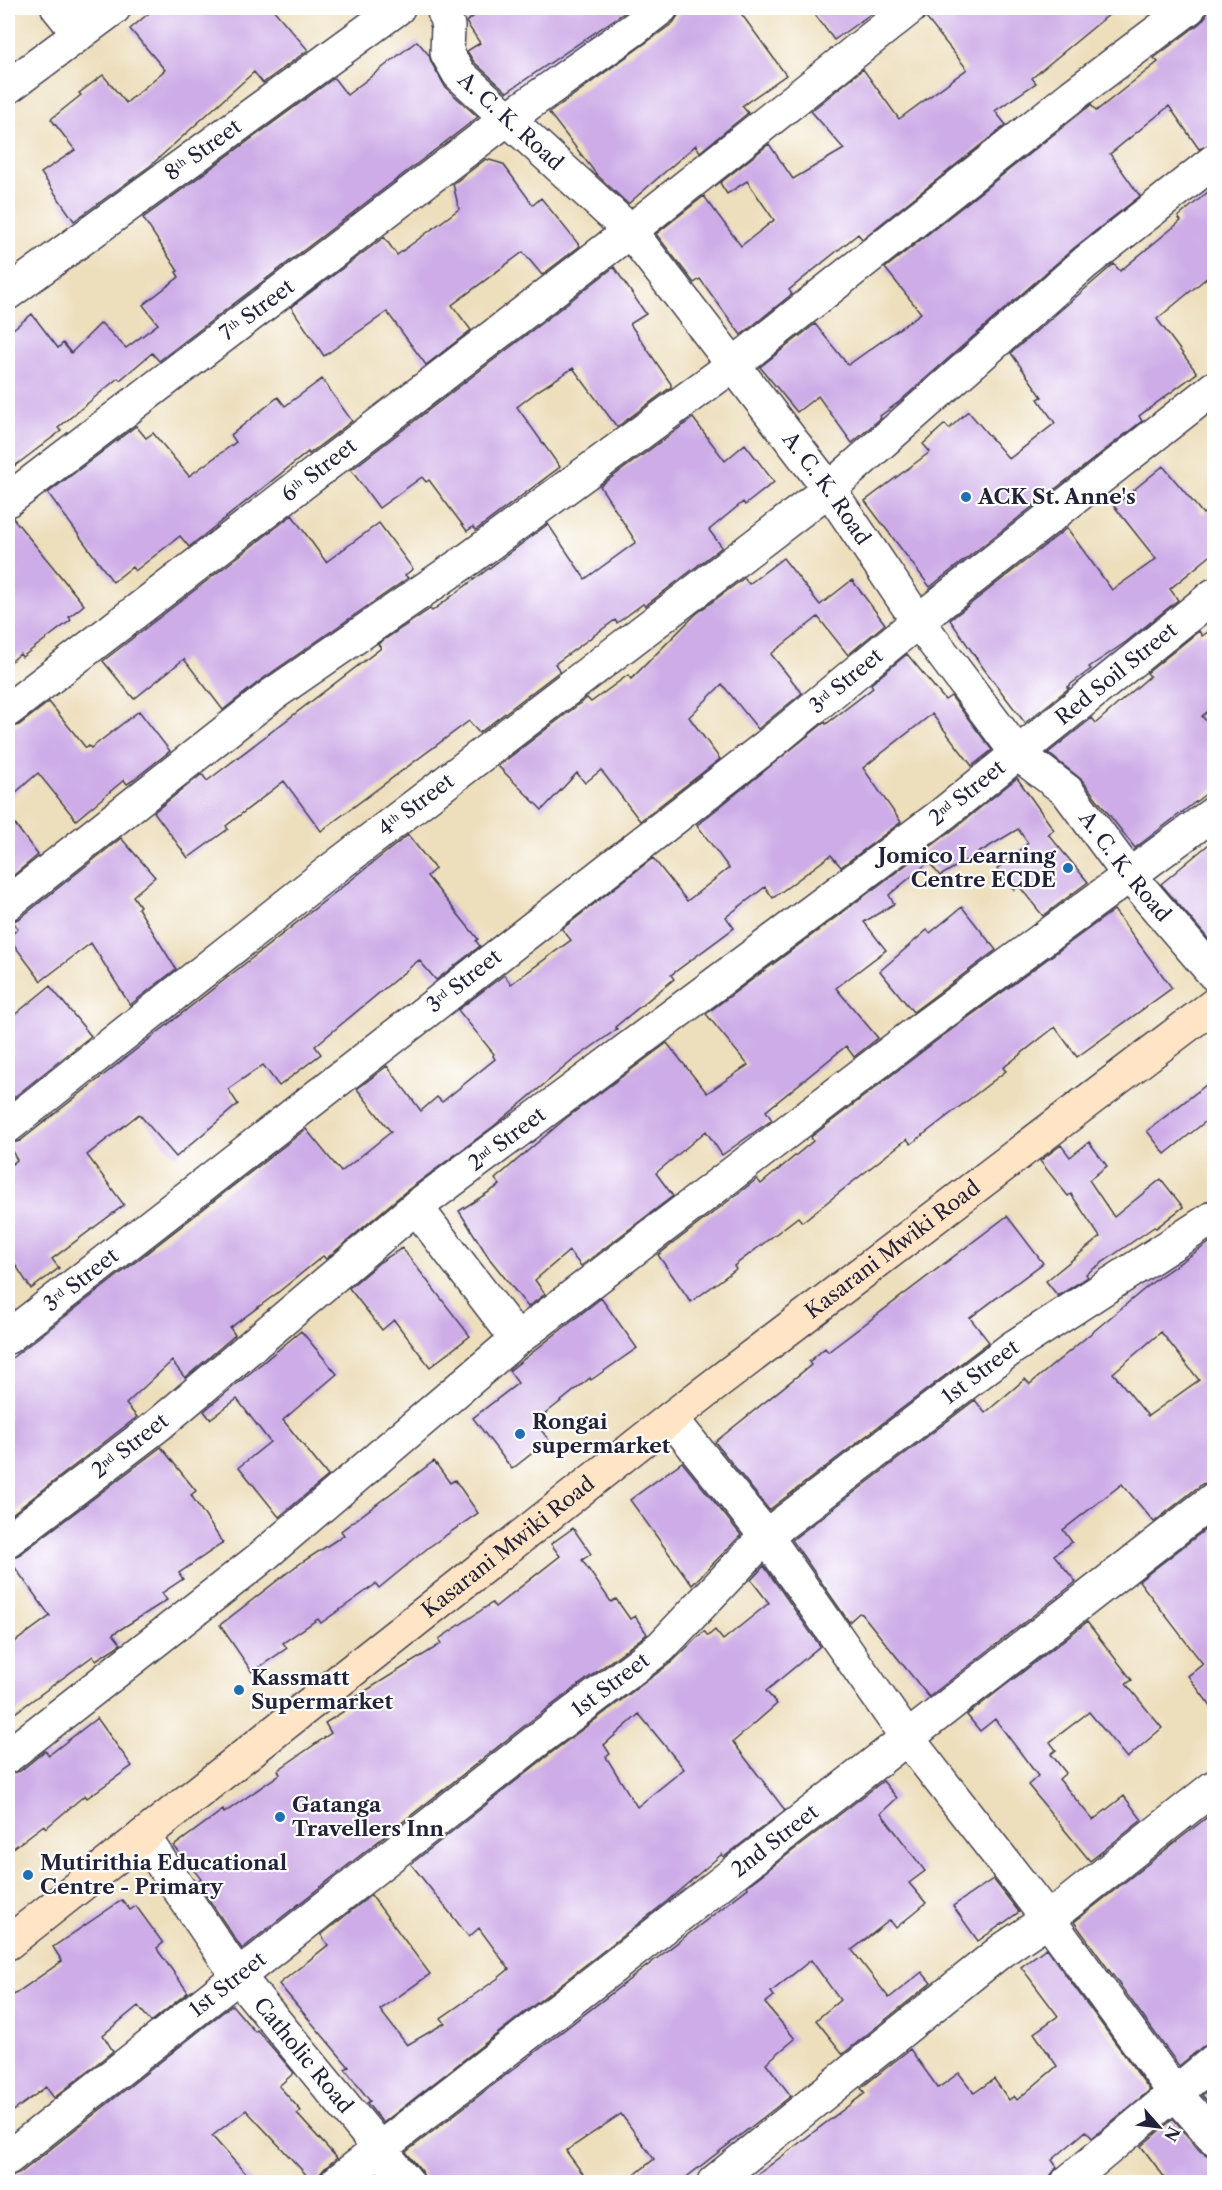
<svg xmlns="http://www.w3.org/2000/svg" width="1222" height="2190" font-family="'Libre Caslon Text',serif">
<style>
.building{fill:#cdace7;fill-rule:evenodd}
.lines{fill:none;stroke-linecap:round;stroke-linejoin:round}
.minor-casing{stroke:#403e4e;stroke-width:36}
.secondary-casing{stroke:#403e4e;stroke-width:36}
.minor{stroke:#fff;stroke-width:33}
.secondary{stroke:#ffe4c6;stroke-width:33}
.poi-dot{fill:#1f6fb2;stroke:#fff;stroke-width:2}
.labels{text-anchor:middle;stroke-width:4.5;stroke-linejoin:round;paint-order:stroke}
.street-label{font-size:21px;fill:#22223b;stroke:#fff}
.poi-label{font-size:21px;font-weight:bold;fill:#22223b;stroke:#fff;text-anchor:start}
</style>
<rect width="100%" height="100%" fill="#fff"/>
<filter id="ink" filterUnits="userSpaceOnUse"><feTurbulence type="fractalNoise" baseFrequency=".0167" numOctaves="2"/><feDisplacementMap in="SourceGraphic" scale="12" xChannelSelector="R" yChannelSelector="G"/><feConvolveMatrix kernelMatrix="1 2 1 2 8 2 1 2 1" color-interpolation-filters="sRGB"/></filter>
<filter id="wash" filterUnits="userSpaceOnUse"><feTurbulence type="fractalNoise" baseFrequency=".008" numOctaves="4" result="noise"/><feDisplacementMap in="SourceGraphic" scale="24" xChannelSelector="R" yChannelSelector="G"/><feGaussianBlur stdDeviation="1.35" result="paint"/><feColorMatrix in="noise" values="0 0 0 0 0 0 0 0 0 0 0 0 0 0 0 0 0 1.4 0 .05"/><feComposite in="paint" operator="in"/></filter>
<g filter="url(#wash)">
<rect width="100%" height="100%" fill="#eddebc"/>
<g id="blocks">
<path class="building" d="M155,8h117l36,42 -45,33 -9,-11 -104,94 -76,55 -33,-48 34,-23 -24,-31 30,-24 -2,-2 24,-18 23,28 39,-33 -35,-41z
M468,8h163l-124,84 -33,-30 -7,-11 13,-8 -14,-21 8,-6z
M683,8h54l49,67 -44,31 6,7 -48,39 -4,-7 -68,59 -31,-29 -48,-62 124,-90z
M810,8h69l-45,32z
M939,8h178l-85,70 4,5 -41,28 11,14 -144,114 -4,-5 -69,56 3,4 -51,41 -41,-56 -6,4 -38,-49 48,-38 37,50 33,-26 -27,-39 -20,13 -7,-11 49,-39 24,35 51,-30 -33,-38 52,-42 36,50 68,-50 -41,-51z
M1207,8h8v135l-16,6 -30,-43 -59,48 30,42 -66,52 -175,154 -19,14 1,2 -29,25 -34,-47 -21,16 -37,-45 55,-43 33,41 73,-52 -36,-45 198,-157 8,-6 5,6 62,-49 -4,-4 46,-35 6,-7z
M417,41l12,14 2,7 15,26 32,29 -319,244 -7,-8 -32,27 -2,-2 -60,50 3,3 -53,40v-138l24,-19 26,34 5,-5 8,10 30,-30 25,25 32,-24 -15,-19 36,-28 -3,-5 2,-1 -35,-53 191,-140 13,17z
M486,159l17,5 30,41 8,-7 39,48 -38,29 -19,-23 -71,53 19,25 -45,35 -39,-53 -63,44 -33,-49 93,-70 13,18 62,-46 -6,-25z
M1215,186v85l-58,48 40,54 -58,43 3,5 -212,166 -65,-86 65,-49 -7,-8 22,-20 4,5 19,-18 41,48 46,-36 -17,-24 4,-2 -31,-44 103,-89 6,7 61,-50 -3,-4z
M614,267l32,47 -16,10 41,60v3l-54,40 -44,-59 -34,22 -22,17 43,60 -84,63 -3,-3 -6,4 -38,-51 -3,2 -4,-5 -43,31 -28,-38z
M322,379l30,42 -43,33 -1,-2 -119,95 -9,-11 -45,35 -3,-4 -19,15 -65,-89 88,-67 10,12 7,-5 36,43 47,-34 -5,-7 47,-38 7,9z
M693,418l32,43 20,-17 29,38 -29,23 -2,-3 -34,28 13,17 -77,59 -2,-2 -26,19 -2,-3 -60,44 5,7 -81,62 -10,-12 -148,110 -37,-50 -58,45 2,3 -40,29 -34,-46 48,-38 5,7 174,-133 -3,-4 52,-35 2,2 116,-87 37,55 51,-37 -36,-56z
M1163,466l40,48 12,-10v48l-45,37 8,11 -52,42 -37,25 2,2 -24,18 2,1 -44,35 -41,-54 -34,-49 117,-92 45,62 44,-31 -42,-53z
M292,515l34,47 53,-39 34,46 -8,6 3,3 -147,102 -38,30 -39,-51 -50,40 -31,-38z
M8,518h5l71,87 -15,12 2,3 -49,37 -2,-3 -12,10z
M783,558l37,47 32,-25 33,44 -37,31 -30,-38 -47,37 31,39 -44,36 -36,-45 -33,33 31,42 -80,62 -39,-51 -16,13 -8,-10 -35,37 -44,-44 89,-68 4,4 37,-27 3,4 65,-65 48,-36 5,6z
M1215,627v79l-13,10 13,16v55l-80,61 -53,-68 -34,-27 44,-35 4,5 54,-47 -3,-3 52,-42 3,5z
M907,654l38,46 6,-4 41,54 -20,16 -40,-52 -69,54 38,54 -60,45 -10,-12 -58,43 -8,-11 -39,30 8,11 -63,47 3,4 -59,48 2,2 -45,32 -78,65 -89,66 -79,67 -3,-3 -47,38 -46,34 5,7 -50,43 -13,-17 -46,43 11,13 -129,100v-156l298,-232 35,43 50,-40 -34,-43 30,-23 34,45 16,-14 5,5 53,-43 -2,-3 1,-2 -36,-44 46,-35 7,9 60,-44 -9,-11 91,-71 34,43 42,-33 -32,-43 128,-103 1,2 47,-36 -2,-4z
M49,702l37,46 3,-2 2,2 48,-37 31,40 -38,30 -5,3 -3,-4 -48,40 -38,-47 -30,26v-71l11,-3z
M1017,778l37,52 -6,4 40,48 -45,34 -24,-30 -5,4 -17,-21 31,-26 -10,-14 -78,47 -11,-14 -40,33 5,9 -30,18 22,28 -50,38 42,50 -24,19 -8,-11 -80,65 6,9 -50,35 -16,-24 -50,42 17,23 -92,70 -12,-15 -34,29 10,14 -17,13 -39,-49 -30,-47 41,-26 -5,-6 70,-60 102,-76 40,50 41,-28 -42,-51 244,-182z
M8,815l30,40 -30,25z
M408,835l27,34 -8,7 51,63 -2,2 4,5 -44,34 -17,-20 -104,86 6,8 -42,32 -16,-21 -35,24 10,15 -62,53 -37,-43 -52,41 37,50 -72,54 7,9 -28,21 -23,-36v-86l9,-7 -9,-16 12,-3z
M121,838l34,39 -22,19 7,10 -2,2 38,61 -46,36 -39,-62 -50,38 -33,-44 10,-8 -5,-8 7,-3z
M1215,839v98l-5,4 -49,-57z
M962,907l34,43 -83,62 -33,-41 47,-41 3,3z
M1114,910l58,78 -95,69 -22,-30 -52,41 3,3 -95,73 -4,-5 -105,83 -4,-5 -64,49 2,3 -45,33 -33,-47 99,-76 4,5 52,-43 -2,-4 125,-96z
M50,986l41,50 -83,66v-82z
M1215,1078v36l-50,40 -18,-23z
M1089,1142l18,24 -18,14 25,37 47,-38 22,28 -27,21 -2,-1 -68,47 2,3 -30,19 -12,-15 54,-44 -29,-43 -3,2 -28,-35 21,-16 9,12z
M1007,1216l36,47 -73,55 19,24 -220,168 -54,-68 96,-77 -2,-3 16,-14 3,4z
M1215,1239v242l-13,3 -48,38 -32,-38 -59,46 9,12 -18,13 22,27 -147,115 -67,-83 -3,-1 -10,9 -57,-82 183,-140 10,13 40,-34 5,5 129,-107zM1161,1332l38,48 -51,36 -35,-43z
M402,1248l68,88 -40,31 -36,-47 -12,10 -33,-42 31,-26z
M601,1298l36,50 -46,32 -1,-2 -55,44 14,18 -37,29 -39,-51 45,-35 -9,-12z
M301,1331l36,43 -54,46 45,56 -49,41 -40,-50 31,-25 -33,-43 -27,20 -6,-8z
M161,1447l35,44 -5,4 32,48 -44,30 4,6 -21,14 5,7 -54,34 8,10 -25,16 -3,-4 -85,62v-71l42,-31 -42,-58 11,-3z
M434,1461l16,22 5,-3 23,33 -49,34 -50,41 -3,-4 -55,39 -3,-4 -35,24 4,5 -35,24 -32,-47 76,-59 48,-31 -3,-4z
M682,1462l59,73 -49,50 -62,-85z
M1215,1522v190l-27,-36 15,-12 -64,-83z
M573,1528l18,26 -9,6 29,42 5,-3 14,20 5,-3 12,18 -119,89 -286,226 -45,-67 4,-3 -27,-33 49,-36 1,3 56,-39 -2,-4 53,-37 -6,-10 24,-15 -3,-5 95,-59 -2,-5 53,-36 3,4 65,-51 -9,-12z
M764,1566l56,80 -54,45 11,13 -44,38 52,68 -61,47 -2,-3 -56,48 -283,221 -16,-20 3,-2 -25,-32 4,-2 -70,-83 49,-39 -7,-10 50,-40 59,79 -50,36 27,35 38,-22 -4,-5 56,-39 12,-10 -30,-41 -10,9 -58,-73 140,-111 121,-91 32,-31 4,5 7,-6 8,10 46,-37 -18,-23zM639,1714l45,55 -47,38 -31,-50 4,-3 -6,-9z
M1087,1622l45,58 -6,4 36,44 -35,30 -38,-46 -39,30 6,8 -5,4 15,19 -7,6 34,41 31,-24 18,24 -52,41 -62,-76 10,-9 -43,-57 -15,12 -13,-16z
M97,1718l35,48 -45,32 -2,-3 -39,33 -2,-3 -36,27v-78l12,-3 25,-20 4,4z
M883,1781l14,17 -16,15 44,58 -16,12 17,20 -30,25 -6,-8 -38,30 37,48 33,-26 9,11 -88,71 -27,-34 24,-20 -29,-40 -40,32 3,4 -9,7 30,36 -29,24 25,33 -111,86h-54l28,-23 -33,-45 -55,37 23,31h-164l-3,-11 -16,-19 342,-264 -1,-2z
M1215,1811v232l-13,4 -23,19 -105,-144z
M993,1879l26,33 -41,29 -25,-35z
M122,1900l8,10 6,-4 27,37 -6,5 2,4 29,40 -37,30 -13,-16 -35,29 10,16 -59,47 -8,-11 -38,28v-116l54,-38 -9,-14z
M1046,1948l104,142 -58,48 -6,-7 -34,29 5,7 -6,8 -1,7h-302l117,-89 -4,-5 49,-39 28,39 21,-15 15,20 20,-14 15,21 5,-4 3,4 40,-34 -23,-33 24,-17 -37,-49z
M232,2005l23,27 2,-2 37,43 -15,13 22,25 -4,3 40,44 -12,10 -5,6 -1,8h-6l-67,-72 -34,26 41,46h-245l5,-6 7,-3z
M1215,2085v25l-13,-15z
M1173,2119l27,32 7,4 8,1v26h-47l-27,-36z"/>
</g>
</g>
<g filter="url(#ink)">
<use href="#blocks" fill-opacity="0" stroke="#403e4e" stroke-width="1.5"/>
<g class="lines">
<defs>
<g id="minor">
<path d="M58,8l21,26"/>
<path id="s1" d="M443,8l5,18 -1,27 12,21 171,157 199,258 89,132 99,132 50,38 62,84 85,99"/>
<path d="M8,87l106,-79"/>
<path d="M8,293l390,-285"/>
<path d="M8,500l499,-381 127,-90 27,-21"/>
<path d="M8,710l622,-479 280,-223"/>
<path d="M8,903l264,-208 198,-137 263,-193 339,-269 117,-88"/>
<path d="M8,1126l318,-252 503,-385 257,-227 128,-101"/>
<path d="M416,1207l101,132"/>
<path d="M8,1337l759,-591 151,-125 296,-233"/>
<path d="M671,1418l95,118 142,203 140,180 127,174 39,45"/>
<path id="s2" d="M8,1540l149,-114 259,-219 523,-390 275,-222"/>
<path d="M8,1756l249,-195 260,-222 408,-313 289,-213"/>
<path id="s3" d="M143,1836l94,139 170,207"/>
<path id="s4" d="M8,2158l532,-420 121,-91 105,-111 246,-188 202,-131"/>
<path id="s5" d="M337,2182l877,-683"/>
<path d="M714,2182l287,-231 47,-32 166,-132"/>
<path d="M1068,2182l146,-121"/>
</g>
<g id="secondary">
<path id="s6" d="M8,1943l663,-525 543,-413"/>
</g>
</defs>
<use href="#minor" class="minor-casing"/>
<use href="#secondary" class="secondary-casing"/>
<use href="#minor" class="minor"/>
<use href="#secondary" class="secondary"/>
</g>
</g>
<g class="poi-dot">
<circle cx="966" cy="497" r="6"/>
<circle cx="1068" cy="868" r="6"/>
<circle cx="520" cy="1434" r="6"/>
<circle cx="239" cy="1690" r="6"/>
<circle cx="280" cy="1817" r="6"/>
<circle cx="28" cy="1875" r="6"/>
</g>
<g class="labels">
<g class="street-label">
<text dy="7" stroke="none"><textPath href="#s1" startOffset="140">A. C. K. Road</textPath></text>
<text transform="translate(203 150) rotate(-36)" y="7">8ᵗʰ Street</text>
<text transform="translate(257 310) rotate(-37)" y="7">7ᵗʰ Street</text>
<text transform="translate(319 470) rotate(-38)" y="7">6ᵗʰ Street</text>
<text dy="7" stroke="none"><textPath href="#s1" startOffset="626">A. C. K. Road</textPath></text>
<text dy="7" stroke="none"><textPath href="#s2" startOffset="1407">Red Soil Street</textPath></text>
<text transform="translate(846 681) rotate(-40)" y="7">3ʳᵈ Street</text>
<text transform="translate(967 793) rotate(-39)" y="7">2ⁿᵈ Street</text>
<text transform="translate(416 805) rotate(-37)" y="7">4ᵗʰ Street</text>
<text dy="7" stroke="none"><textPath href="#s1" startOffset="1110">A. C. K. Road</textPath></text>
<text transform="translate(464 981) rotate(-38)" y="7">3ʳᵈ Street</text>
<text transform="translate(507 1139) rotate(-37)" y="7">2ⁿᵈ Street</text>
<text dy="7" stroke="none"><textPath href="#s6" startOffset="1124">Kasarani Mwiki Road</textPath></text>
<text transform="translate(81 1280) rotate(-38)" y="7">3ʳᵈ Street</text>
<text dy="7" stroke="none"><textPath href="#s4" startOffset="1252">1st Street</textPath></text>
<text transform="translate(130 1446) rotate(-38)" y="7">2ⁿᵈ Street</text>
<text dy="7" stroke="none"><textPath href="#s6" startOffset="638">Kasarani Mwiki Road</textPath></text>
<text dy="7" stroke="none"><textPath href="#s4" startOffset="766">1st Street</textPath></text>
<text dy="7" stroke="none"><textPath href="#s5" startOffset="555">2nd Street</textPath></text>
<text dy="7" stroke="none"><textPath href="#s4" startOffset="280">1st Street</textPath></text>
<text dy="7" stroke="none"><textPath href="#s3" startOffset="272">Catholic Road</textPath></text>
</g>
<g class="poi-label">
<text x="978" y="504">ACK St. Anne's</text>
<text x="1056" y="863" text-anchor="end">Jomico Learning<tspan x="1056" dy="24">Centre ECDE</tspan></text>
<text x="532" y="1429">Rongai<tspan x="532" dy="24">supermarket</tspan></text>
<text x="251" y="1685">Kassmatt<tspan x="251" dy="24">Supermarket</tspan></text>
<text x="292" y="1812">Gatanga<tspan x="292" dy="24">Travellers Inn</tspan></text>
<text x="40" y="1870">Mutirithia Educational<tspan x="40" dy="24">Centre - Primary</tspan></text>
</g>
</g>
<rect width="1222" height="2190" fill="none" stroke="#fff" stroke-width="30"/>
<g transform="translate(1159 2127) rotate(118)" stroke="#ffffff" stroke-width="4.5" paint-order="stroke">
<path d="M0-4.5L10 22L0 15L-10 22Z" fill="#22223b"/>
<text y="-9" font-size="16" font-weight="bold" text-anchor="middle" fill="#22223b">N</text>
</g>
</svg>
